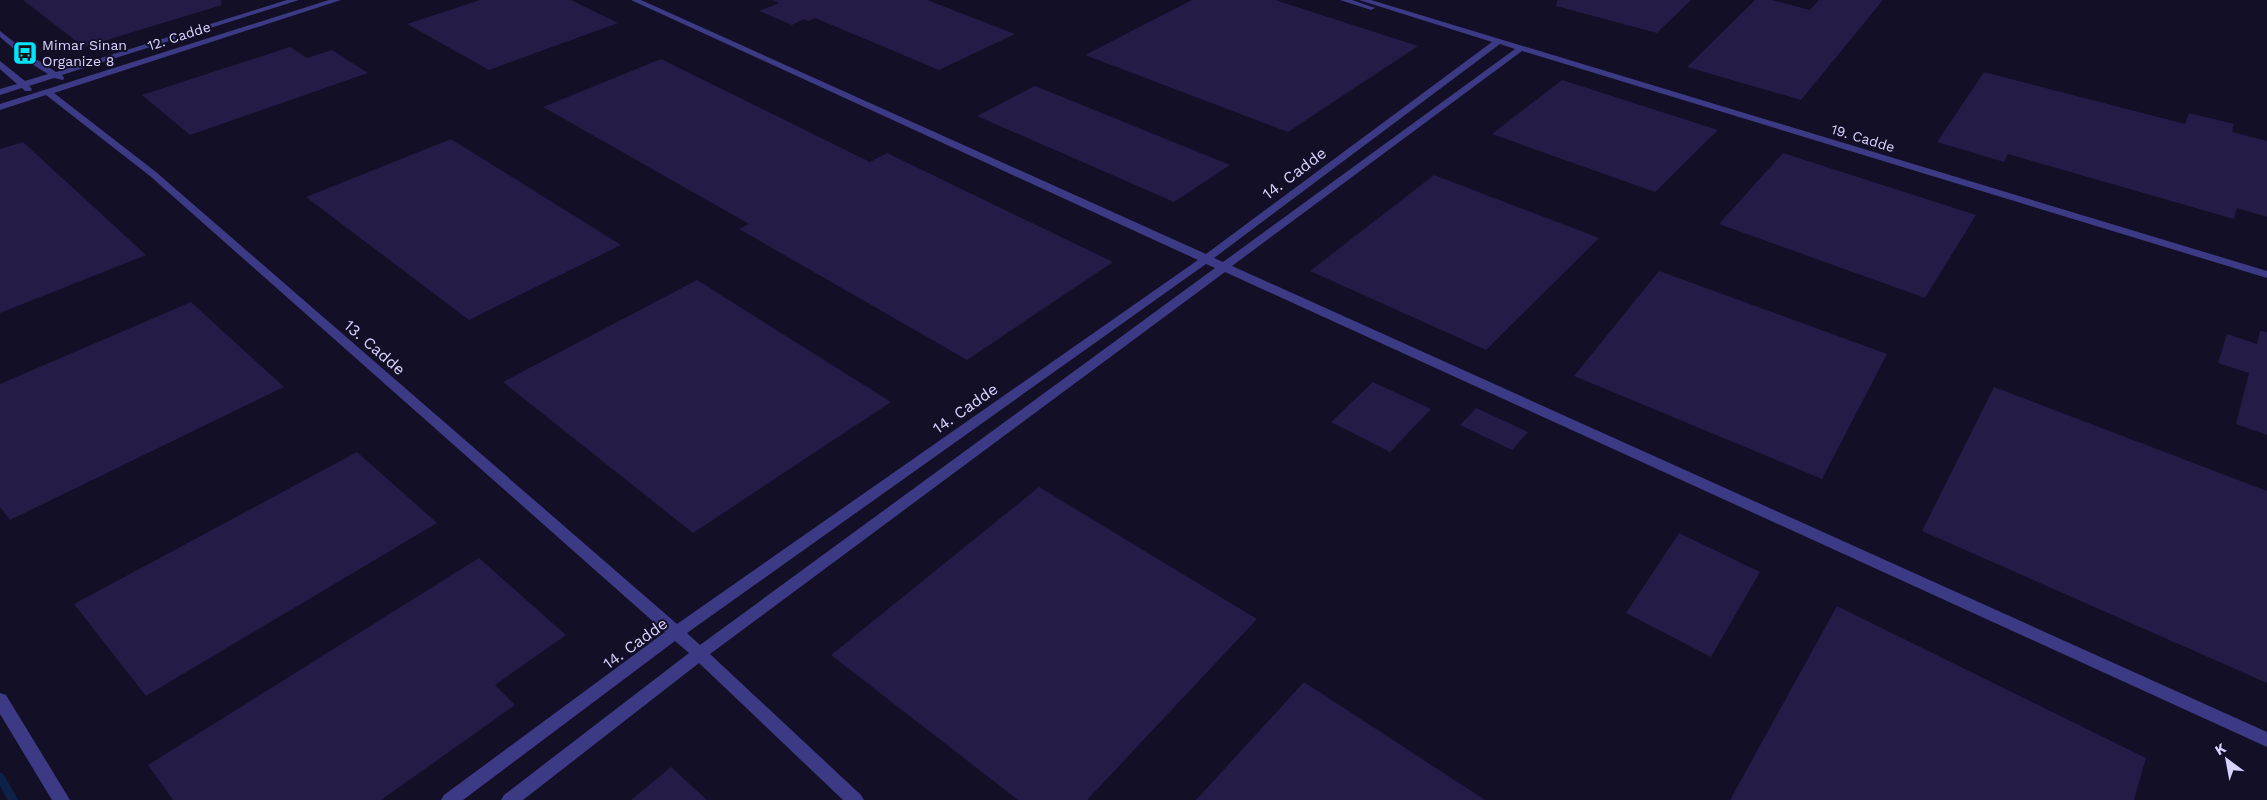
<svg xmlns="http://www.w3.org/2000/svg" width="2267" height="800" font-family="'Work Sans',sans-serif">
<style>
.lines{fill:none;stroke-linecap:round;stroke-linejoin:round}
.stream{stroke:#0c2248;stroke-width:9}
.building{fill:#241b47}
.lane{fill:#3d3a85;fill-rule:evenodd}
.labels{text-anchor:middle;stroke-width:4;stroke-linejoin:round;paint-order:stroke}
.far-street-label{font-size:14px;fill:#d9d4ff;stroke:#130f26}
.far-poi-label{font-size:14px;fill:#d9d4ff;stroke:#130f26;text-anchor:start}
.street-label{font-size:16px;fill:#d9d4ff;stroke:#130f26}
</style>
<rect width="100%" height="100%" fill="#130f26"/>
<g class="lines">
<path class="stream" d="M0,777l13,23"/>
</g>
<path class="building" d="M23,0h198l1,5 -138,42z
M480,0h91l47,23 -129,47 -82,-46z
M772,0h155l88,34 -76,36 -124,-52 -7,3 -4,-2 -12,6 -33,-14 20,-8z
M1192,0h83l143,46 -130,86 -203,-77z
M1557,0h134l-34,33 -101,-27z
M1755,0h17l38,10 9,-10h64l-82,100 -114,-33z
M290,47l17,11 25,-8 36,23 -178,62 -48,-40z
M661,59l209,103 17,-9 226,109 -146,98 -228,-131 10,-5 -206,-117z
M1984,72l201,52 4,-11 45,11 -2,8 35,9v76l-30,-9 -3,11 -226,-65 -4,8 -67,-20z
M1562,80l156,50 -63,62 -163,-58z
M1035,86l195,79 -56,37 -197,-86z
M451,139l170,106 -152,75 -163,-123z
M23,142l123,113 -146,58v-164z
M1783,153l193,62 -51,83 -206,-74z
M1434,175l165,63 -113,112 -176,-79z
M1659,271l228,83 -65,125 -248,-103z
M697,280l194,122 -198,131 -190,-151z
M191,302l93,85 -274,133 -10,-13v-123z
M2260,331l7,1v103l-31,-11 13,-51 -31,-10 9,-29 30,10z
M1373,382l58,27 -41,43 -59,-30z
M1994,387l273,104v192l-345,-152z
M1476,408l52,24 -16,18 -52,-25z
M357,452l80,71 -291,173 -72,-92z
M1039,487l218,132 -170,181h-69l-187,-145z
M1679,533l81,39 -49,85 -85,-44z
M479,558l87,77 -71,50 20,20 -134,95h-208l-25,-35z
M1837,606l309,152 -12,42h-404z
M1304,682l181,118h-289z
M671,767l36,33h-76z"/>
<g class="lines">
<path class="lane" d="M287,0h12l-237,75 2,3 -1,2 -9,-2 -25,8 3,3 -1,2h-6l-3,-3 -22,7v-6l17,-5 -17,-15v-8l25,20 23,-7 -18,-11 -30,-26v-6l36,28 20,13z
M329,0h12l-287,93 102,79 521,452 521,-364 -567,-260h10l565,254 286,-212 -133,-42h12l896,271v7l-745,-227 -290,215 1035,466v15l-1042,-475 -515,382 151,141 3,5h-21l-144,-137 -176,137h-22l3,-5 185,-142 -14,-12 -212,159h-22l3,-5 221,-163 -515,-456 -104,-81 -46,15v-6zM1500,44l15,5 -292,213 -9,-4zM1206,264l9,4 -515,377 -13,-12z
M1340,0h12l23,8 -4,2z
M0,693l6,2 64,105h-18l-52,-86z"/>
</g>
<defs>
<symbol id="bus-square" viewBox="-11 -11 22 22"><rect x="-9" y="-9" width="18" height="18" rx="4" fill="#00e5ff" stroke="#130f26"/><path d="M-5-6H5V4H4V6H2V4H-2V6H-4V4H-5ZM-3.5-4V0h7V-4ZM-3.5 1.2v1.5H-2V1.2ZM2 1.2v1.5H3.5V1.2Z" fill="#111"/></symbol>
</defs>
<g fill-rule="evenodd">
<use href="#bus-square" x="11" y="39" width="28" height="28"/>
</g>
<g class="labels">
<g class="far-street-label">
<text transform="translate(179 36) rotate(-18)" y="5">12. Cadde</text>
<text transform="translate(1863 138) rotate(17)" y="5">19. Cadde</text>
</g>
<g class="far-poi-label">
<text x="42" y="50">Mimar Sinan<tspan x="42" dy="16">Organize 8</tspan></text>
</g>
<g class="street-label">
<text transform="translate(1294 173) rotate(-37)" y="6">14. Cadde</text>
<text transform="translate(375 347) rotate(41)" y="6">13. Cadde</text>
<text transform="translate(965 408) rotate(-35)" y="6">14. Cadde</text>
<text transform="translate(635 643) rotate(-36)" y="6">14. Cadde</text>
</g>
</g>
<g transform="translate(2227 760) rotate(328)" stroke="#130f26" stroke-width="4" paint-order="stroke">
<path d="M0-4L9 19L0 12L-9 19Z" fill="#d9d4ff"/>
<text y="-8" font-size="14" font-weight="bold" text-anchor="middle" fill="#d9d4ff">K</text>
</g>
</svg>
